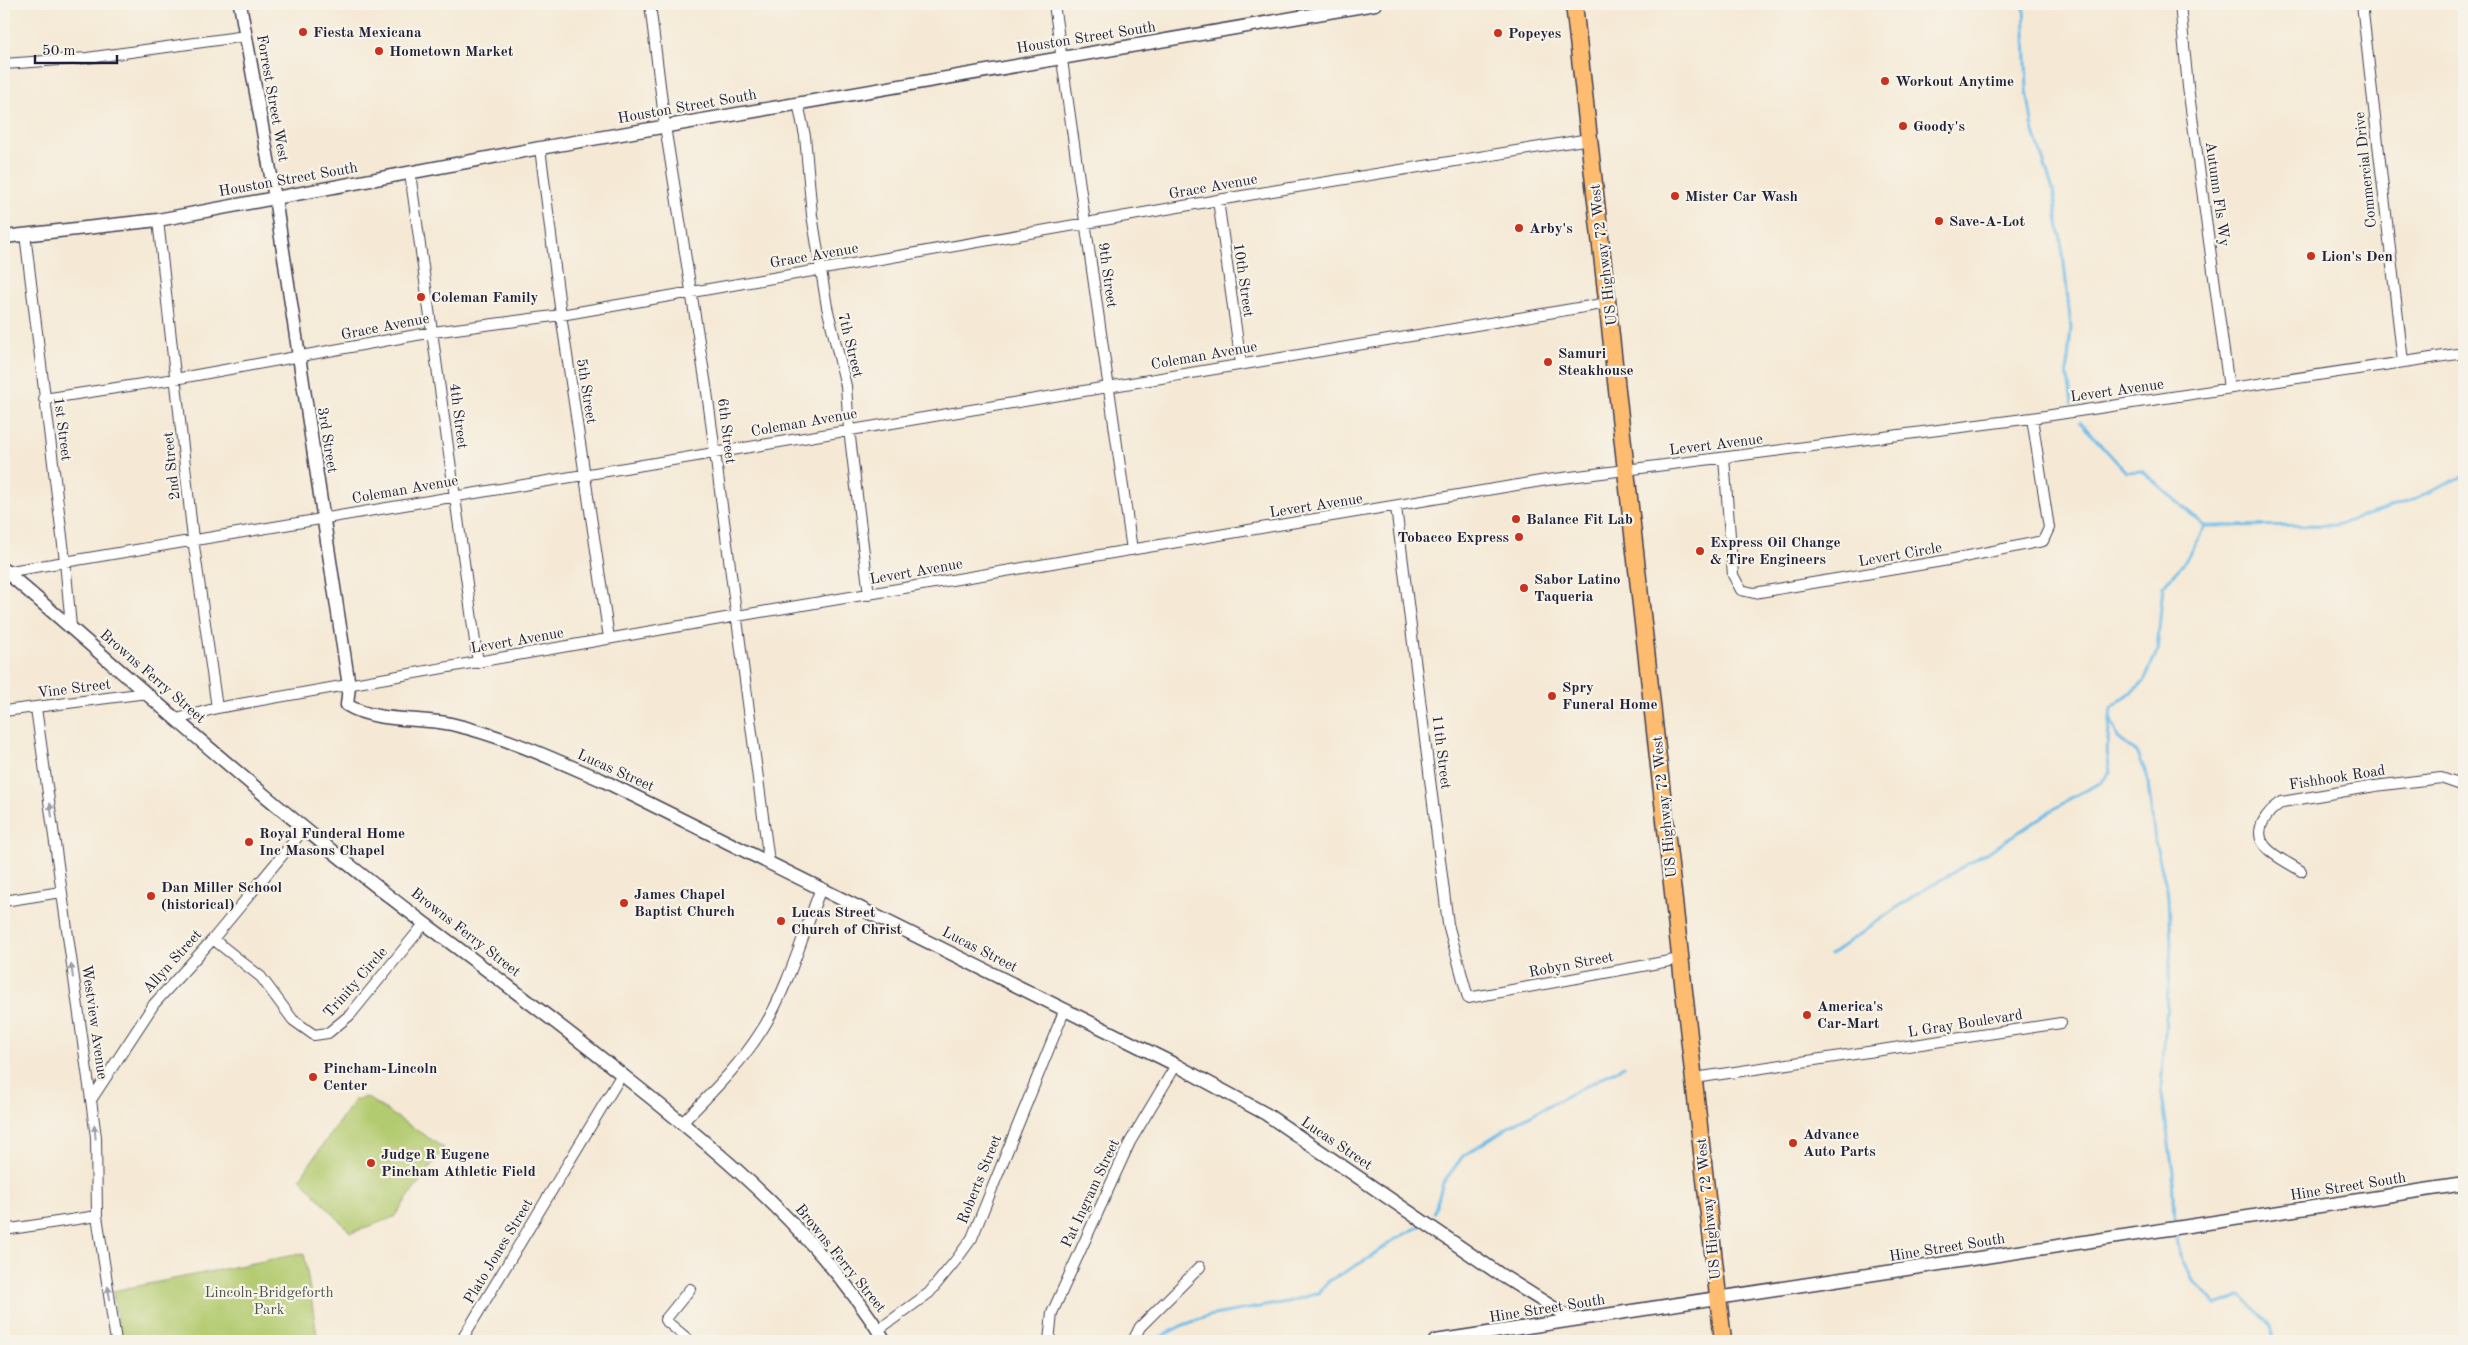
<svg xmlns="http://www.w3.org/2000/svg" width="2468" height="1345" font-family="'Old Standard TT',serif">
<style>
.green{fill:#b3cb70;stroke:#6a7656}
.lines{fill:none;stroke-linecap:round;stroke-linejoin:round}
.stream{stroke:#6ebde9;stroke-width:3}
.minor-casing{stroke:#424052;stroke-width:12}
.tertiary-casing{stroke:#424052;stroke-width:15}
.trunk-casing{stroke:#424052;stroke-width:19}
.minor{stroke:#fff;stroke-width:10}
.tertiary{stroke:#fff;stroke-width:12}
.trunk{stroke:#fdbc6f;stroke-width:16}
.oneway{fill:#9c9ca7}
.poi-dot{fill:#c8321e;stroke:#f7f3e8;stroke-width:2}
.labels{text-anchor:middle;stroke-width:4.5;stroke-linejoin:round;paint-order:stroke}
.poi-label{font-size:15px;font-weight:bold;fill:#22223b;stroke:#f7f3e8;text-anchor:start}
.street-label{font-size:15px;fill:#22223b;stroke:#f7f3e8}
.park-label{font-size:15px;fill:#4e554b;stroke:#f7f3e8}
</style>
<rect width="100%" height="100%" fill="#f7f3e8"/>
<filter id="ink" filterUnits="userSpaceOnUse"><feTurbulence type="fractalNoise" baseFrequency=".02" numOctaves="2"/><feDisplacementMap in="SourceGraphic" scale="10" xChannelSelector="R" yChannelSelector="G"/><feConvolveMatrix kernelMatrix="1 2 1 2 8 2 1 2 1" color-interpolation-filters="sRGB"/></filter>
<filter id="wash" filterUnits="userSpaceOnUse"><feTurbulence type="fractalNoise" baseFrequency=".0096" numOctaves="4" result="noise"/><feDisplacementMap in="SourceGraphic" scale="20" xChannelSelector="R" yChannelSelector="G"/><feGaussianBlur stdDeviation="1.12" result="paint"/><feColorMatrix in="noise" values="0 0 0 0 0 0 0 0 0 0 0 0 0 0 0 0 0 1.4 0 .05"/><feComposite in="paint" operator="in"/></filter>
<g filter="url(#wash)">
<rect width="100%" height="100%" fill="#f5e9d5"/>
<path class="green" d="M366,1097l78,51 -50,69 -43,16 -51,-55 54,-78z
M304,1253l14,88h-198l-7,-50z"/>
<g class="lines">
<path class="stream" d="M2024,4l3,86 6,39 20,61 10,64 8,74 -4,43 5,32
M2080,422l46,50 16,-1 63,55 132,-1 70,-23 57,-26
M2110,717l8,21 20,16 9,21 8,67 14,55 2,48 -10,144 12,83 2,48
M1830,955l82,-58 84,-50 78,-51 26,-13 10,-10 -3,-22 4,-43 33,-26 13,-31 6,-65 21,-23 21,-37
M1434,1212l9,-29 20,-27 47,-30 114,-60
M2176,1236c1,30 22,48 40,69l26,-10 29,32 3,14
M1153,1341l28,-15 27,-10 79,-14 32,-9 10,-12 42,-24 21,-16 28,-15"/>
</g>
</g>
<g filter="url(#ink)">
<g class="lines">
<defs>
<path id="minor" d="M650,4l15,122 42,266 62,470
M1054,4l78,546
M2180,4l8,83 41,301
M2362,4l41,358
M4,64l83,-6 159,-22
M798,103l7,33 7,79 15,92 19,79 3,43 20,166
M540,148l21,167 48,323
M410,173l68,490
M1218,200l23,164
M158,220l35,319 24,169
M25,234l40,327 6,66
M44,399l131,-20 258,-47 128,-17 657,-115 371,-61
M1724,458l9,117 8,15 13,3 200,-34 89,-18 6,-13 -17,-110
M1396,507l52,417 20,74 212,-39
M5,572l1603,-269
M36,708l55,392 5,37 1,79 19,125
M4,711l143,-18
M177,719l40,-11 520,-92 810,-136 485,-62 432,-65
M2301,871c-10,-7 -27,-14 -35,-24 -15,-17 2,-36 16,-45l93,-16 66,-8 23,8
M4,901l57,-9
M213,939l48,38 32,43 21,15 14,-2 22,-18 75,-92
M1695,1078l366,-55
M91,1100l63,-96 59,-65 92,-111
M683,1122c27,-28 56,-56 77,-89 26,-39 44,-101 61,-145
M4,1230l93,-14
M690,1289l-25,31 25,21
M878,1330l51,-37 27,-33 16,-22 93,-229
M461,1341l161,-267
M1049,1341l3,-28 61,-134 17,-37 46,-77
M1133,1341l7,-14 60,-60"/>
<path id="tertiary" d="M240,4l35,194 74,488 -2,19c29,18 72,12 104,19 53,12 102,35 151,56l574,285 90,49 232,159 75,47
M4,237l154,-17 382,-72 835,-144
M4,570c139,119 274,243 420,353 70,52 139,104 206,158 96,76 190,155 255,260
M1435,1341l1029,-157"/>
<path id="trunk" d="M1574,4l149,1337"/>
</defs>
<use href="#minor" class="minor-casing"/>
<use href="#tertiary" class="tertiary-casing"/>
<use href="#trunk" class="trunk-casing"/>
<use href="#minor" class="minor"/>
<use href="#tertiary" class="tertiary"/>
<use href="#trunk" class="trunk"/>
</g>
<defs><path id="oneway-solid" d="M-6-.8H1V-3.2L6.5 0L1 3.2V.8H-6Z" transform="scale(1.25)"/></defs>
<g class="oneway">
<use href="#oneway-solid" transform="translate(51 810) rotate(-98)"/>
<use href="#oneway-solid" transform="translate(72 971) rotate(-98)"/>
<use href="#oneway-solid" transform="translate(95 1132) rotate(-95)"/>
<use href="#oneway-solid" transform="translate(109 1293) rotate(-99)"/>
</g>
</g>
<g class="poi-dot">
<circle cx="303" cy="32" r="5"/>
<circle cx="1498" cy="33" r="5"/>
<circle cx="379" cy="51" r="5"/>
<circle cx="1885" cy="81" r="5"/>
<circle cx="1903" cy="126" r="5"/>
<circle cx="1675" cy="196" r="5"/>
<circle cx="1939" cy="221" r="5"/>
<circle cx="1519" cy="228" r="5"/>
<circle cx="2311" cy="256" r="5"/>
<circle cx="421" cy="297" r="5"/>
<circle cx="1548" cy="362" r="5"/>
<circle cx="1516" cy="519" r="5"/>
<circle cx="1519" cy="537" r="5"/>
<circle cx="1700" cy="551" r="5"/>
<circle cx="1524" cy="588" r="5"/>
<circle cx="1552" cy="696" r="5"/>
<circle cx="249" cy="842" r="5"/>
<circle cx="151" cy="896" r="5"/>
<circle cx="624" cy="903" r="5"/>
<circle cx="781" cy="921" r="5"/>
<circle cx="1807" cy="1015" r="5"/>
<circle cx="313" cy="1077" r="5"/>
<circle cx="1793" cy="1143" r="5"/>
<circle cx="371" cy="1163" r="5"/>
</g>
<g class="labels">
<g class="poi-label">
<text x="313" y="37">Fiesta Mexicana</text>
<text x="1508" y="38">Popeyes</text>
<text x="389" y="56">Hometown Market</text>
<text x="1895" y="86">Workout Anytime</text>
<text x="1913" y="131">Goody's</text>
<text x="1685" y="201">Mister Car Wash</text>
<text x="1949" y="226">Save-A-Lot</text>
<text x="1529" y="233">Arby's</text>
<text x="2321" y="261">Lion's Den</text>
<text x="431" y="302">Coleman Family</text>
<text x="1558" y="358">Samuri<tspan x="1558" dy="17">Steakhouse</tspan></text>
<text x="1526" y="524">Balance Fit Lab</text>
<text x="1509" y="542" text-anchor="end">Tobacco Express</text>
<text x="1710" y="547">Express Oil Change<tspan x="1710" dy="17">&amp; Tire Engineers</tspan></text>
<text x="1534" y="584">Sabor Latino<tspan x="1534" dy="17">Taqueria</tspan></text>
<text x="1562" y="692">Spry<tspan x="1562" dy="17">Funeral Home</tspan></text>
<text x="259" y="838">Royal Funderal Home<tspan x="259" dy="17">Inc Masons Chapel</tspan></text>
<text x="161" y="892">Dan Miller School<tspan x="161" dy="17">(historical)</tspan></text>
<text x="634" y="899">James Chapel<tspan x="634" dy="17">Baptist Church</tspan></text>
<text x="791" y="917">Lucas Street<tspan x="791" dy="17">Church of Christ</tspan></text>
<text x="1817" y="1011">America's<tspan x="1817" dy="17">Car-Mart</tspan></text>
<text x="323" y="1073">Pincham-Lincoln<tspan x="323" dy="17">Center</tspan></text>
<text x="1803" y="1139">Advance<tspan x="1803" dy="17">Auto Parts</tspan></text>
<text x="381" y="1159">Judge R Eugene<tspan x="381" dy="17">Pincham Athletic Field</tspan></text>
</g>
<g class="street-label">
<text transform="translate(1086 37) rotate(-9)" y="5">Houston Street South</text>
<text transform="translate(273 98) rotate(80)" y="5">Forrest Street West</text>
<text transform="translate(687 106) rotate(-10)" y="5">Houston Street South</text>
<text transform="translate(2365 170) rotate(-96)" y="5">Commercial Drive</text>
<text transform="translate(288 179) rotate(-10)" y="5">Houston Street South</text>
<text transform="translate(1213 186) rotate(-10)" y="5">Grace Avenue</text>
<text transform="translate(2218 194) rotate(82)" y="5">Autumn Fls Wy</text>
<text transform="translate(814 255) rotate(-10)" y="5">Grace Avenue</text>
<text transform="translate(1603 255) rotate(-97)" y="5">US Highway 72 West</text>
<text transform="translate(1108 275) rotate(82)" y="5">9th Street</text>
<text transform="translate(1244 280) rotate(82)" y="5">10th Street</text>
<text transform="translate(385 326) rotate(-11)" y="5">Grace Avenue</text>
<text transform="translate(851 345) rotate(76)" y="5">7th Street</text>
<text transform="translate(1204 355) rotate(-10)" y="5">Coleman Avenue</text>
<text transform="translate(2117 390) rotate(-8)" y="5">Levert Avenue</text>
<text transform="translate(587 391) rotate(81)" y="5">5th Street</text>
<text transform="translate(459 416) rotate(83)" y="5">4th Street</text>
<text transform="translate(804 422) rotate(-10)" y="5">Coleman Avenue</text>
<text transform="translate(63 429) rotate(83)" y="5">1st Street</text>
<text transform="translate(727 431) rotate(83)" y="5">6th Street</text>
<text transform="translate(328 440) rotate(81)" y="5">3rd Street</text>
<text transform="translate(1716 444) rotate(-7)" y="5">Levert Avenue</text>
<text transform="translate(171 466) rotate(-96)" y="5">2nd Street</text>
<text transform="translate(405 489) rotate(-10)" y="5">Coleman Avenue</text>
<text transform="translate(1316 505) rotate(-9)" y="5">Levert Avenue</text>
<text transform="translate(1900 554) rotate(-10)" y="5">Levert Circle</text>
<text transform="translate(916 571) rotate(-10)" y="5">Levert Avenue</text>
<text transform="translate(517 640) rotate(-10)" y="5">Levert Avenue</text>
<text transform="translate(153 676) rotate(41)" y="5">Browns Ferry Street</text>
<text transform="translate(74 688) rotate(-7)" y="5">Vine Street</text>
<text transform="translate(1442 752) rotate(83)" y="5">11th Street</text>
<text transform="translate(616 770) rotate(24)" y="5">Lucas Street</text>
<text transform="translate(2337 777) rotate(-9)" y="5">Fishhook Road</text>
<text transform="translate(1664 807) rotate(-96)" y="5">US Highway 72 West</text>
<text transform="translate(466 932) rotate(38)" y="5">Browns Ferry Street</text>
<text transform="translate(980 949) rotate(27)" y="5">Lucas Street</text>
<text transform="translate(172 961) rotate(-48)" y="5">Allyn Street</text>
<text transform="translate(1571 964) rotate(-11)" y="5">Robyn Street</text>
<text transform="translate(355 982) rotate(-49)" y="5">Trinity Circle</text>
<text transform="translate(95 1022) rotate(82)" y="5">Westview Avenue</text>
<text transform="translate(1965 1023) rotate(-9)" y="5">L Gray Boulevard</text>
<text transform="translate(1337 1143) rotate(34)" y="5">Lucas Street</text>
<text transform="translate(979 1179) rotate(-68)" y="5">Roberts Street</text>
<text transform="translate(2348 1186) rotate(-9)" y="5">Hine Street South</text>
<text transform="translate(1090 1193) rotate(-65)" y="5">Pat Ingram Street</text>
<text transform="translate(1708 1209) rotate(-96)" y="5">US Highway 72 West</text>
<text transform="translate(1947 1247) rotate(-9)" y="5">Hine Street South</text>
<text transform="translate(498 1251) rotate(-59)" y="5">Plato Jones Street</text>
<text transform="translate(841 1258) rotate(51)" y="5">Browns Ferry Street</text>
<text transform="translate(1547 1308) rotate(-9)" y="5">Hine Street South</text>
</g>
<g class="park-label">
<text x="269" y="1297">Lincoln-Bridgeforth<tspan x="269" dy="17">Park</tspan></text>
</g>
</g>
<rect width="2468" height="1345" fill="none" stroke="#f7f3e8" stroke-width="20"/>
<path d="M35 55v8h82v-8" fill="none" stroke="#22223b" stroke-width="2.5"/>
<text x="42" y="55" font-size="15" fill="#22223b" stroke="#f7f3e8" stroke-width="4" paint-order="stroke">50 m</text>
</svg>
